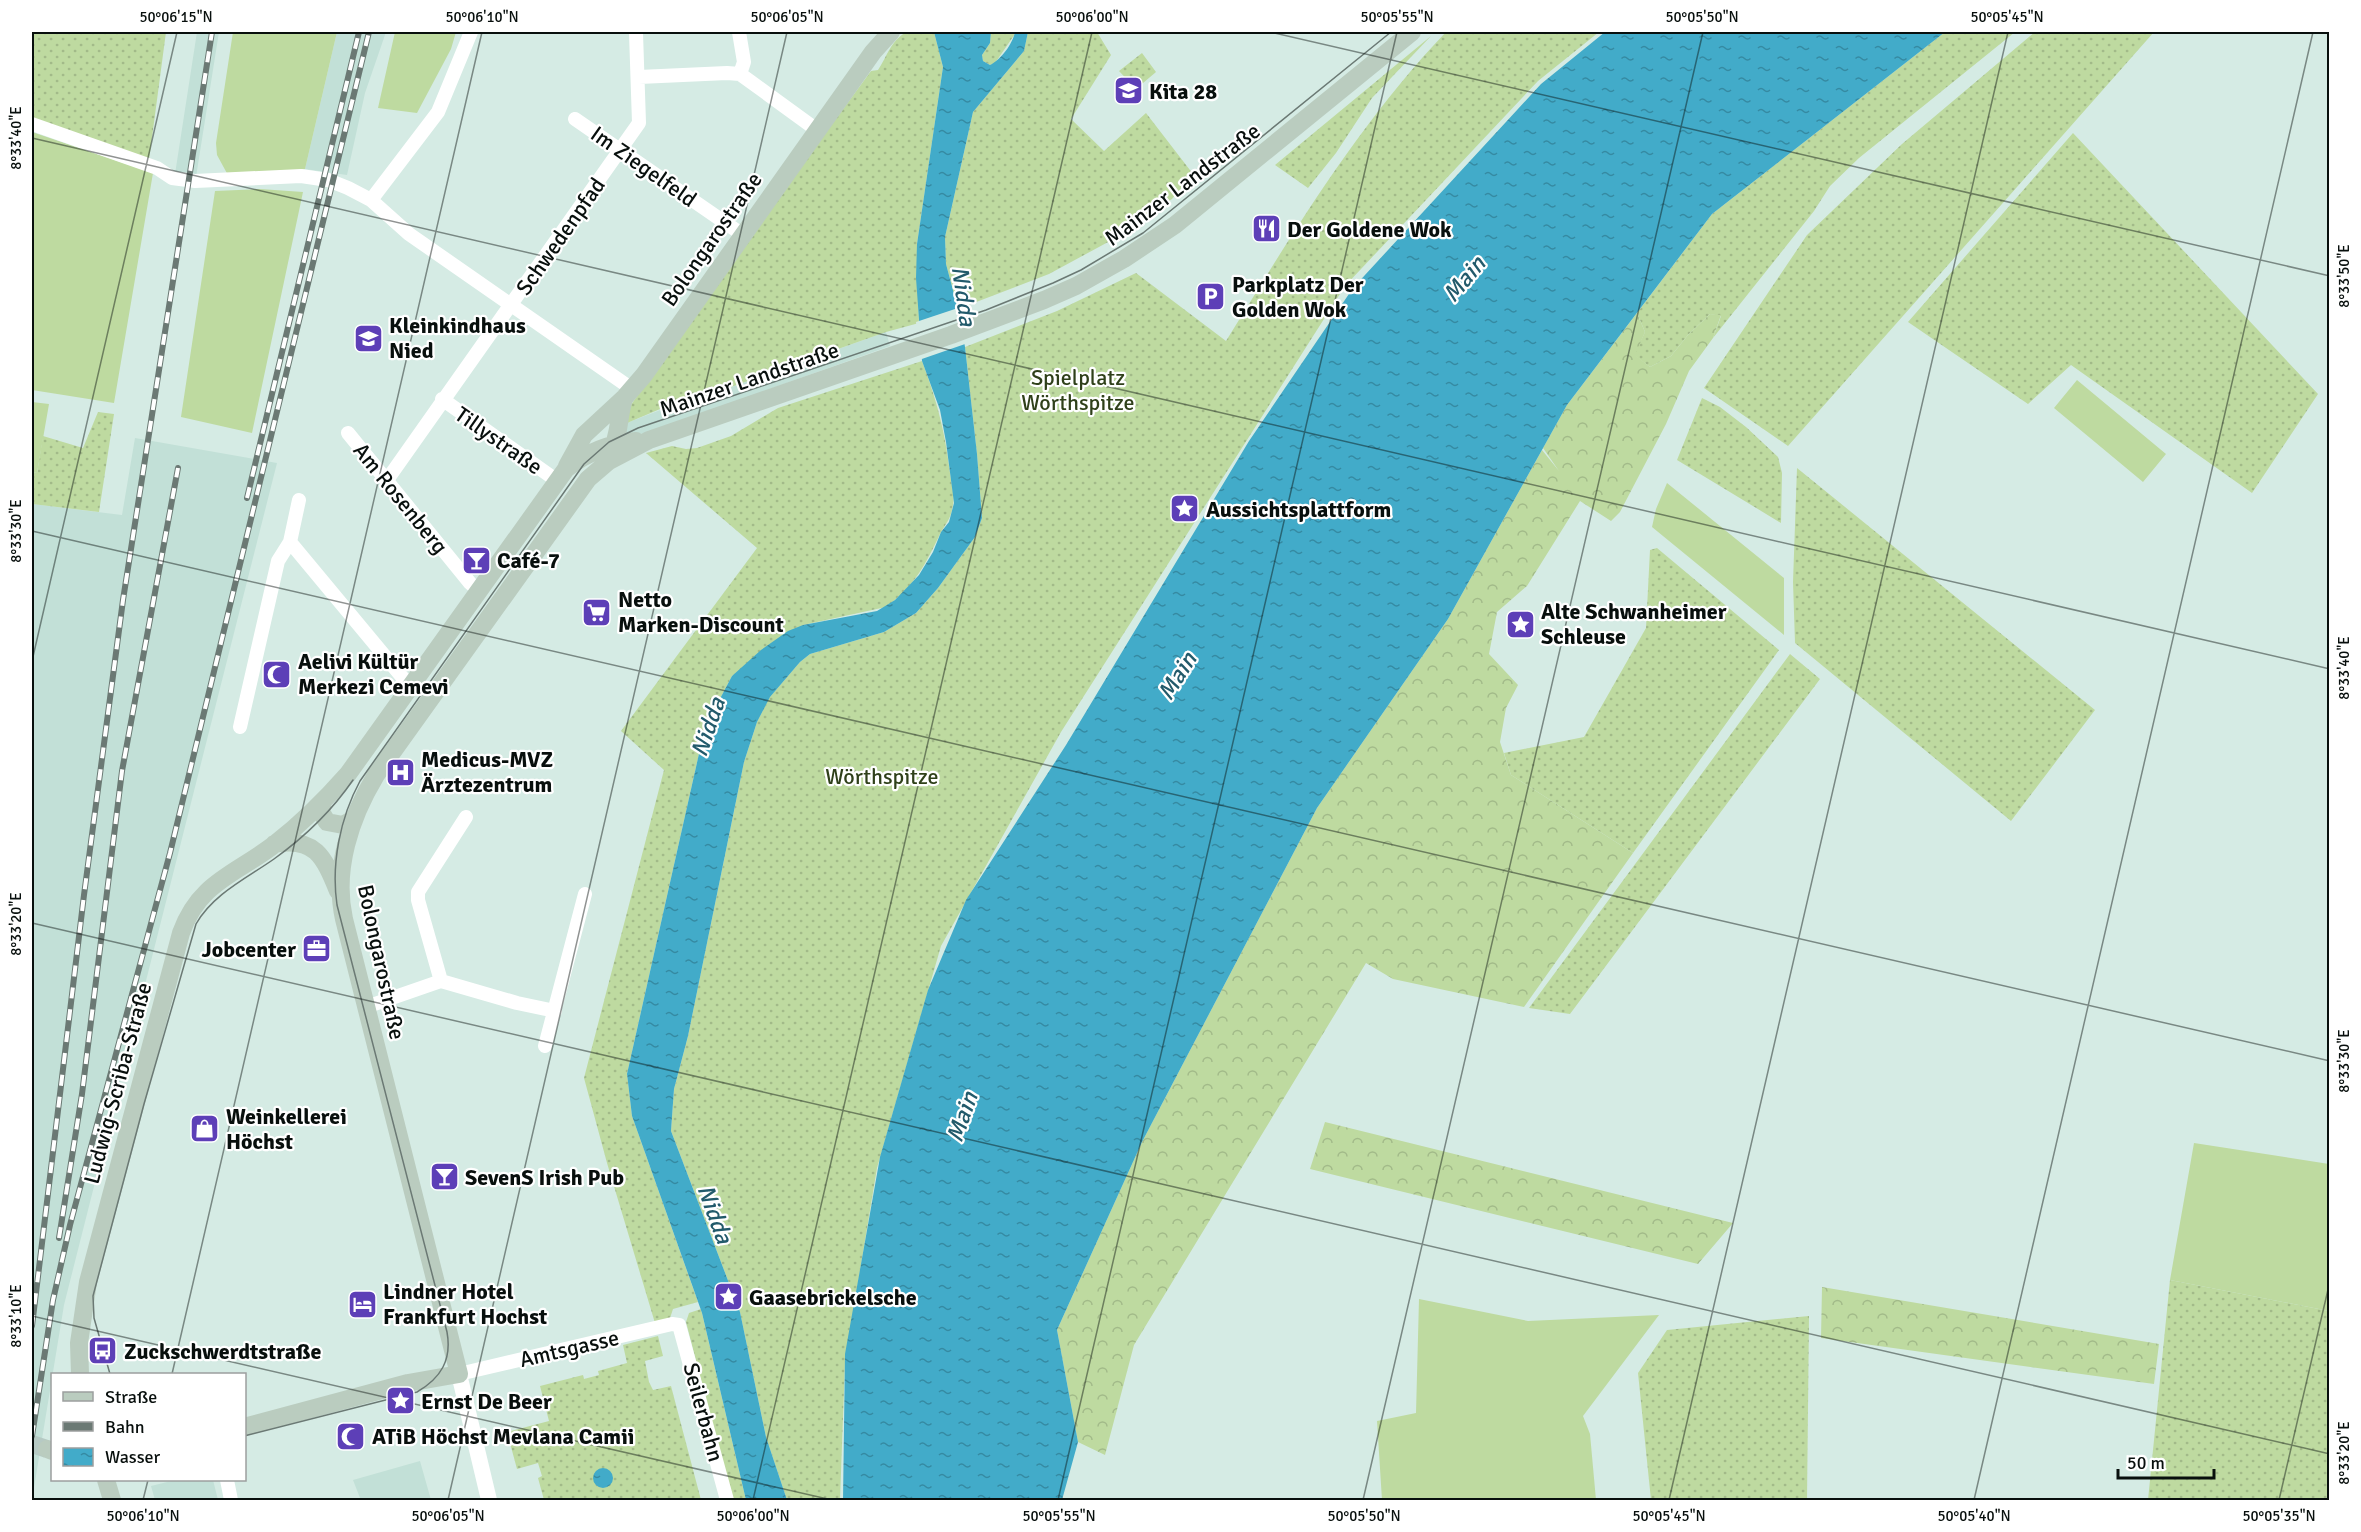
<svg xmlns="http://www.w3.org/2000/svg" width="2361" height="1532" font-family="Signika,sans-serif">
<style>
.built{fill:#c2e0d7}
.grass{fill:url(#grass-dots)}
.forest{fill:url(#forest-crowns)}
.garden{fill:#bedaa0}
.water{fill:url(#water-ripples)}
.pier{fill:#d5ebe4}
.lines{fill:none;stroke-linecap:round;stroke-linejoin:round}
.secondary-tunnel{stroke:#b6cac4;stroke-width:18;stroke-dasharray:18 9;stroke-linecap:butt}
.minor{stroke:#fff;stroke-width:14}
.tertiary{stroke:#fff;stroke-width:16}
.secondary{stroke:#baccbf;stroke-width:18}
.tram{stroke:#6b7974;stroke-width:1.5}
.rail-casing{stroke:#6b7974;stroke-width:6}
.rail{stroke:#fff;stroke-width:4;stroke-dasharray:11;stroke-linecap:butt}
.ticks{fill:none;stroke:#080f0d;stroke-width:1.5;stroke-opacity:0.45}
.labels{text-anchor:middle;stroke-width:4.5;stroke-linejoin:round;paint-order:stroke}
.poi-label{font-size:22px;font-weight:bold;fill:#080f0d;stroke:#fff;text-anchor:start}
.street-label{font-size:22px;fill:#080f0d;stroke:#fff}
.park-label{font-size:22px;fill:#2f401a;stroke:#fff}
.water-label{font-size:24px;font-style:italic;fill:#225a6b;stroke:#fff}
.neatline{fill:none;stroke:#080f0d;stroke-width:2}
.ticks-label{font-size:15px;text-anchor:middle;fill:#080f0d}
</style>
<defs>
<pattern id="grass-dots" width="8" height="8" patternUnits="userSpaceOnUse" patternTransform="scale(1.5)"><rect width="8" height="8" fill="#bedaa0"/><path d="M2 2h.1M6 6h.1" fill="none" stroke="#a2ba89" stroke-width="1.8" stroke-linecap="round"/></pattern>
<pattern id="forest-crowns" width="20" height="18" patternUnits="userSpaceOnUse" patternTransform="scale(1.5)"><rect width="20" height="18" fill="#bedaa0"/><path d="M2 6a3 3 0 1 1 6 0M12 15a3 3 0 1 1 6 0" fill="none" stroke="#a2ba89"/></pattern>
<pattern id="water-ripples" width="26" height="14" patternUnits="userSpaceOnUse" patternTransform="scale(1.5)"><rect width="26" height="14" fill="#42abc9"/><path d="M2 4q2-2 4 0t4 0M15 11q2-2 4 0t4 0" fill="none" stroke="#358aa2"/></pattern>
</defs>
<rect width="100%" height="100%" fill="#d5ebe4"/>
<path class="built" d="M197,32h22l-23,145 -21,-3z
M337,32h49l-21,61 -18,82 -42,-6z
M886,332l4,14 -215,77 -28,10 -24,3 1,-12 44,-17v-3l31,-11 2,5z
M135,438l142,25 -213,842 -32,195v-996l90,11z
M420,1461l11,39h-79l8,-2 -7,-18z
M175,1480h38l5,20h-63l-4,-14z"/>
<path class="grass" d="M32,32h134l-17,128 -117,-39z
M906,32h28l9,35 -26,177 2,79 -33,9 -186,66 -2,-5 -71,30 1,-14 129,-183 114,-155 7,-1c10,-15 12,-28 28,-38z
M991,32h24v2l-20,29 -5,2 -7,-4 -1,-6 8,-12z
M1028,32h69l14,23 -40,64 33,32 42,-38 47,61 -21,25 -62,42 -61,33 -91,35 -12,-45 -1,-27 28,-125 51,-61z
M1446,32h153l-61,49 -193,205 -284,446 -120,214 -64,222 -32,194 -5,138h-53l-21,-63 -26,-125 -69,-181 3,-42 14,-53 56,-274 13,-40 12,-24 31,-36 10,-8 74,-22 32,-19 22,-25 37,-51 7,-19 -5,-64 -12,-107 92,-36 79,-38 90,68c66,-107 133,-218 220,-309z
M1945,32h70l-156,126 -29,28 -16,25 -101,127 8,-22 -11,-2 -22,21 -17,21 -21,11 -16,-12 11,-23 -8,-19 75,-99z
M2035,32h119l-366,414 -84,-58 103,-153 95,-91z
M1431,36l-59,62 -36,55 -28,35 -33,-23z
M1142,53l14,19 -20,17 -17,-18z
M2073,133l245,261 -66,99 -181,-128 -43,39 -120,-82z
M922,361c15,40 23,70 28,112 1,10 5,22 3,32 -2,14 -7,18 -13,29 -15,31 -25,52 -54,73l-83,18 -71,51 -27,51 -78,347 5,42 66,186 -25,7 -3,9 -15,5 -48,-160 -23,-85 80,-308 -43,-39 136,-183 -111,-95 26,-7 14,3 11,-1 34,-12 47,-28z
M1702,398l18,9 26,20 32,30 4,16 -1,50 -104,-63z
M98,412l16,2 -15,98 -67,-8v-32l5,1 6,-37 40,12z
M1797,468l298,242 -84,111 -216,-178 -2,-61z
M1657,548l122,102 -146,203 -122,-78 -7,-22 80,-16 62,-109 4,-78z
M1790,654l30,25 -250,335 -41,-6z
M2170,1280l159,31v189h-181z
M701,1309l45,191h-14l-46,-178 3,-9z
M1809,1316l-2,184h-156l-13,-127 29,-43z
M658,1336l5,20 -18,5 4,21 4,8 18,-4 30,114h-157l-6,-22 4,-2 -4,-13 -21,6 -10,-37 42,-11 -9,-35 43,-11 1,4 15,-4 -1,-4 29,-8 -4,-18z"/>
<path class="forest" d="M1637,313l8,19 -10,23 15,12 21,-11 17,-21 22,-21 11,1 -8,23 -24,33 -23,53 -46,88 -9,9 -31,-20 -53,85 -30,26 -8,42 29,31 -12,23 -6,34 11,33 122,78 -109,154 -131,-28 -27,-16 -232,382 -29,110 -27,-13 -21,-112 85,-188 175,-334 131,-189 94,-169 17,21 -16,-23 24,-43z
M1325,1122l408,101 -35,41 -388,-95z
M1822,1287l337,57 -5,40 -333,-46z"/>
<path class="garden" d="M233,32h104l-32,137 -76,8 -12,-22 -1,-12z
M395,32h61l-5,17 -34,64 -39,-5z
M32,132l121,41 -39,230 -82,-13z
M260,189l43,3 -51,241 -71,-16 34,-226z
M2077,380l89,74 -23,28 -89,-74z
M32,402l17,2 -12,69 -5,-1z
M1667,483l117,95v57l-132,-108 4,-18z
M2194,1143l135,21v147l-159,-31z
M1419,1299l109,22 131,-6 -76,101 7,18 6,66h-214l-5,-79 39,-8z"/>
<path class="water" d="M934,32h57l-1,11 -8,12 1,6 7,4c11,-5 23,-22 25,-33h13l-4,19 -51,61 -28,125 1,27 12,45 7,38 12,107 5,64 -7,19 -37,51 -22,25 -32,19 -74,22 -10,8 -30,35 -13,25 -13,40 -56,274 -14,53 -3,42 69,181 26,125 21,63h-41l-44,-187 -70,-197 -5,-42 78,-347 27,-51 29,-26 27,-19 15,-6 74,-14 18,-11 24,-25 14,-23 8,-20 8,-10 5,-19 -8,-61 -6,-32 -18,-49 -6,-83 1,-34 26,-177z
M1605,32h340l-233,182 -145,191 -119,214 -131,189 -175,334 -85,188 21,112 -16,58h-219l2,-146 35,-197 48,-167 38,-90 100,-155 183,-304 104,-153 188,-204z
M593 1478a10 10 0 1 1 20 0a10 10 0 1 1-20 0Z"/>
<path class="pier" d="M961,307l7,36 -49,17 -3,-38z"/>
<g class="lines">
<path class="secondary-tunnel" d="M32,1444l15,5"/>
<path class="minor" d="M739,32l5,30 -4,12
M639,77l88,-4 13,1 77,56
M575,119l168,116
M32,124l125,44 15,10 23,3 106,-5 27,4 20,8 23,12 38,34 223,155
M371,200l67,-88 33,-80
M442,399l114,81
M348,433l122,150 8,7
M387,480l252,-357 -3,-90
M290,542l113,136 8,6
M240,727l38,-166 12,-19 9,-42
M441,981l-23,-81v-8l48,-75
M366,1007l75,-26 76,22 38,8
M545,1046l40,-152
M459,1374l213,-50 7,1 48,175
M227,1480l4,20"/>
<path class="tertiary" d="M459,1374l30,126"/>
<path class="secondary" d="M610,453c10,-16 8,-37 14,-54
M567,466l17,-31 41,-38 19,-22 229,-323 18,-20
M323,801l-2,11 6,10 16,3 11,-6
M274,844c41,-8 50,13 64,47
M80,1374l-1,-31 9,-61 93,-349c18,-51 55,-59 94,-89 27,-21 51,-45 73,-70l218,-305c20,-16 44,-26 70,-28
M244,1427l164,-44 51,-9 -115,-455c-11,-49 6,-101 32,-144l212,-296 21,-18 40,-21 302,-105 93,-35 32,-14 48,-27 51,-34 237,-193
M47,1449l5,2
M106,1480l6,20"/>
<path class="tram" d="M110,1374l-16,-56 -1,-22 51,-192 52,-180c17,-30 51,-46 78,-65 32,-23 57,-47 79,-79
M244,1436l173,-44c24,-14 35,-32 30,-60l-110,-427c-6,-41 3,-87 23,-124l224,-317 25,-22 29,-14 348,-118 67,-27 28,-13 62,-37 248,-201"/>
<defs>
<path id="rail" d="M247,498l112,-466
M59,1238l23,-144 40,-323 56,-303
M32,1326l52,-431 39,-295 89,-568
M32,1436l21,-136 17,-75 100,-372 199,-821"/>
</defs>
<use href="#rail" class="rail-casing"/>
<use href="#rail" class="rail"/>
</g>
<path class="ticks" d="M1270,32l1060,244M32,138l2298,531M32,531l2298,530M32,661l145,-629M32,923l2298,531M32,1316l800,184M172,1374l310,-1342M143,1500l5,-20M448,1500l339,-1468M753,1500l339,-1468M1058,1500l339,-1468M1363,1500l340,-1468M1669,1500l339,-1468M1974,1500l339,-1468M2279,1500l51,-219"/>
<defs>
<symbol id="school-square" viewBox="-11 -11 22 22"><rect x="-9" y="-9" width="18" height="18" rx="4" fill="#5d3fb7" stroke="#fff"/><path d="M0-5L7-2L0 1L-7-2ZM-4 1L0 2.5L4 1V4Q0 6-4 4Z" fill="#fff"/></symbol>
<symbol id="restaurant-square" viewBox="-11 -11 22 22"><rect x="-9" y="-9" width="18" height="18" rx="4" fill="#5d3fb7" stroke="#fff"/><path d="M-5-6h1v4h1v-4h1v4h1v-4h1v5L-1.5 .5V6h-2V.5L-5-1ZM5-6V6H3V1.5H1.5Q1.5-4 5-6Z" fill="#fff"/></symbol>
<symbol id="parking-square" viewBox="-11 -11 22 22"><rect x="-9" y="-9" width="18" height="18" rx="4" fill="#5d3fb7" stroke="#fff"/><path d="M-3.5-5.5H1a3.5 3.5 0 0 1 0 7H-1V5.5H-3.5ZM-1-3.4V-.6H.8a1.4 1.4 0 0 0 0-2.8Z" fill="#fff"/></symbol>
<symbol id="sight-square" viewBox="-11 -11 22 22"><rect x="-9" y="-9" width="18" height="18" rx="4" fill="#5d3fb7" stroke="#fff"/><path d="M0-6L1.8-2.2L6-1.7L2.9 1.2L3.7 5.4L0 3.3L-3.7 5.4L-2.9 1.2L-6-1.7L-1.8-2.2Z" fill="#fff"/></symbol>
<symbol id="bar-square" viewBox="-11 -11 22 22"><rect x="-9" y="-9" width="18" height="18" rx="4" fill="#5d3fb7" stroke="#fff"/><path d="M-6-5H6L.8 .8V4.5H3.5V6h-7V4.5H-.8V.8Z" fill="#fff"/></symbol>
<symbol id="supermarket-square" viewBox="-11 -11 22 22"><rect x="-9" y="-9" width="18" height="18" rx="4" fill="#5d3fb7" stroke="#fff"/><path d="M-6-5.5h2.5l.6 2H6L4.5 2H-2.5L-4.4-4H-6ZM-1.5 3.2a1.3 1.3 0 1 0 .1 0ZM3 3.2a1.3 1.3 0 1 0 .1 0Z" fill="#fff"/></symbol>
<symbol id="mosque-square" viewBox="-11 -11 22 22"><rect x="-9" y="-9" width="18" height="18" rx="4" fill="#5d3fb7" stroke="#fff"/><path d="M3.5-4.9A6 6 0 1 0 3.5 4.9A5 5 0 1 1 3.5-4.9Z" fill="#fff"/></symbol>
<symbol id="hospital-square" viewBox="-11 -11 22 22"><rect x="-9" y="-9" width="18" height="18" rx="4" fill="#5d3fb7" stroke="#fff"/><path d="M-5-5h3v3.5h4V-5h3V5h-3V1.5h-4V5h-3Z" fill="#fff"/></symbol>
<symbol id="office-square" viewBox="-11 -11 22 22"><rect x="-9" y="-9" width="18" height="18" rx="4" fill="#5d3fb7" stroke="#fff"/><path d="M-6-3h4V-5.5h4V-3h4V5H-6ZM-1-4.5V-3h2v-1.5ZM-6 0V1H6V0Z" fill="#fff"/></symbol>
<symbol id="shop-square" viewBox="-11 -11 22 22"><rect x="-9" y="-9" width="18" height="18" rx="4" fill="#5d3fb7" stroke="#fff"/><path d="M-5-2.5h2.3a2.7 3.5 0 0 1 5.4 0H5L5.5 6h-11ZM-1.5-2.5h3a1.5 2.3 0 0 0-3 0Z" fill="#fff"/></symbol>
<symbol id="hotel-square" viewBox="-11 -11 22 22"><rect x="-9" y="-9" width="18" height="18" rx="4" fill="#5d3fb7" stroke="#fff"/><path d="M-6-4.5h1.5V1H6V5H4.5V3h-9V5H-6ZM-4 0a1.8 1.8 0 1 1 3.6 0ZM.5 0V-2.5h3Q6-2.5 6 0Z" fill="#fff"/></symbol>
<symbol id="bus-square" viewBox="-11 -11 22 22"><rect x="-9" y="-9" width="18" height="18" rx="4" fill="#5d3fb7" stroke="#fff"/><path d="M-5-6H5V4H4V6H2V4H-2V6H-4V4H-5ZM-3.5-4V0h7V-4ZM-3.5 1.2v1.5H-2V1.2ZM2 1.2v1.5H3.5V1.2Z" fill="#fff"/></symbol>
</defs>
<g fill-rule="evenodd">
<use href="#school-square" x="1112" y="74" width="33" height="33"/>
<use href="#restaurant-square" x="1250" y="212" width="33" height="33"/>
<use href="#parking-square" x="1194" y="280" width="33" height="33"/>
<use href="#school-square" x="352" y="322" width="33" height="33"/>
<use href="#sight-square" x="1168" y="492" width="33" height="33"/>
<use href="#bar-square" x="460" y="544" width="33" height="33"/>
<use href="#supermarket-square" x="580" y="596" width="33" height="33"/>
<use href="#sight-square" x="1504" y="608" width="33" height="33"/>
<use href="#mosque-square" x="260" y="658" width="33" height="33"/>
<use href="#hospital-square" x="384" y="756" width="33" height="33"/>
<use href="#office-square" x="300" y="932" width="33" height="33"/>
<use href="#shop-square" x="188" y="1112" width="33" height="33"/>
<use href="#bar-square" x="428" y="1160" width="33" height="33"/>
<use href="#sight-square" x="712" y="1280" width="33" height="33"/>
<use href="#hotel-square" x="346" y="1288" width="33" height="33"/>
<use href="#bus-square" x="86" y="1334" width="33" height="33"/>
<use href="#sight-square" x="384" y="1384" width="33" height="33"/>
<use href="#mosque-square" x="334" y="1420" width="33" height="33"/>
</g>
<g class="labels">
<g class="poi-label">
<text x="1149" y="99">Kita 28</text>
<text x="1287" y="237">Der Goldene Wok</text>
<text x="1232" y="292">Parkplatz Der<tspan x="1232" dy="25">Golden Wok</tspan></text>
<text x="389" y="333">Kleinkindhaus<tspan x="389" dy="25">Nied</tspan></text>
<text x="1206" y="517">Aussichtsplattform</text>
<text x="497" y="568">Café-7</text>
<text x="618" y="607">Netto<tspan x="618" dy="25">Marken-Discount</tspan></text>
<text x="1541" y="619">Alte Schwanheimer<tspan x="1541" dy="25">Schleuse</tspan></text>
<text x="298" y="669">Aelivi Kültür<tspan x="298" dy="25">Merkezi Cemevi</tspan></text>
<text x="421" y="767">Medicus-MVZ<tspan x="421" dy="25">Ärztezentrum</tspan></text>
<text x="296" y="957" text-anchor="end">Jobcenter</text>
<text x="226" y="1124">Weinkellerei<tspan x="226" dy="25">Höchst</tspan></text>
<text x="465" y="1185">SevenS Irish Pub</text>
<text x="383" y="1299">Lindner Hotel<tspan x="383" dy="25">Frankfurt Hochst</tspan></text>
<text x="749" y="1305">Gaasebrickelsche</text>
<text x="124" y="1359">Zuckschwerdtstraße</text>
<text x="421" y="1409">Ernst De Beer</text>
<text x="372" y="1444">ATiB Höchst Mevlana Camii</text>
</g>
<g class="street-label">
<text transform="translate(644 166) rotate(35)" y="8">Im Ziegelfeld</text>
<text transform="translate(1182 184) rotate(-37)" y="8">Mainzer Landstraße</text>
<text transform="translate(560 236) rotate(-55)" y="8">Schwedenpfad</text>
<text transform="translate(711 239) rotate(-55)" y="8">Bolongarostraße</text>
<text transform="translate(749 379) rotate(-19)" y="8">Mainzer Landstraße</text>
<text transform="translate(499 440) rotate(35)" y="8">Tillystraße</text>
<text transform="translate(401 498) rotate(51)" y="8">Am Rosenberg</text>
<text transform="translate(382 962) rotate(78)" y="8">Bolongarostraße</text>
<text transform="translate(117 1083) rotate(-75)" y="8">Ludwig-Scriba-Straße</text>
<text transform="translate(569 1348) rotate(-13)" y="8">Amtsgasse</text>
<text transform="translate(704 1412) rotate(75)" y="8">Seilerbahn</text>
</g>
<g class="park-label">
<text x="1078" y="385">Spielplatz<tspan x="1078" dy="25">Wörthspitze</tspan></text>
<text x="882" y="784">Wörthspitze</text>
</g>
<g class="water-label">
<text transform="translate(1464 279) rotate(-50)" y="8">Main</text>
<text transform="translate(964 296) rotate(82)" y="8">Nidda</text>
<text transform="translate(1177 676) rotate(-58)" y="8">Main</text>
<text transform="translate(708 727) rotate(-71)" y="8">Nidda</text>
<text transform="translate(962 1117) rotate(-71)" y="8">Main</text>
<text transform="translate(715 1214) rotate(70)" y="8">Nidda</text>
</g>
</g>
<rect width="2361" height="1532" fill="none" stroke="#ffffff" stroke-width="66"/>
<rect x="51" y="1373" width="195" height="108" fill="#ffffff" stroke="#9c9f9e" stroke-width="1.5"/>
<rect x="63" y="1392" width="30" height="9" fill="#baccbf" stroke="#9c9f9e" stroke-width="1.5"/>
<text x="105" y="1403" font-size="18" fill="#080f0d">Straße</text>
<rect x="63" y="1422" width="30" height="9" fill="#6b7974" stroke="#9c9f9e" stroke-width="1.5"/>
<text x="105" y="1433" font-size="18" fill="#080f0d">Bahn</text>
<rect x="63" y="1448" width="30" height="18" fill="url(#water-ripples)" stroke="#9c9f9e" stroke-width="1.5"/>
<text x="105" y="1463" font-size="18" fill="#080f0d">Wasser</text>
<path d="M2118 1469v9h96v-9" fill="none" stroke="#080f0d" stroke-width="3"/>
<text x="2127" y="1469" font-size="18" fill="#080f0d" stroke="#ffffff" stroke-width="4.5" paint-order="stroke">50 m</text>
<rect x="33" y="33" width="2295" height="1466" class="neatline"/>
<g class="ticks-label">
<text x="176" y="22">50°06'15"N</text>
<text x="482" y="22">50°06'10"N</text>
<text x="787" y="22">50°06'05"N</text>
<text x="1092" y="22">50°06'00"N</text>
<text x="1397" y="22">50°05'55"N</text>
<text x="1702" y="22">50°05'50"N</text>
<text x="2007" y="22">50°05'45"N</text>
<text transform="translate(16 138) rotate(-90)" y="5">8°33'40"E</text>
<text transform="translate(2344 276) rotate(-90)" y="5">8°33'50"E</text>
<text transform="translate(16 531) rotate(-90)" y="5">8°33'30"E</text>
<text transform="translate(2344 668) rotate(-90)" y="5">8°33'40"E</text>
<text transform="translate(16 924) rotate(-90)" y="5">8°33'20"E</text>
<text transform="translate(2344 1061) rotate(-90)" y="5">8°33'30"E</text>
<text transform="translate(16 1316) rotate(-90)" y="5">8°33'10"E</text>
<text transform="translate(2344 1453) rotate(-90)" y="5">8°33'20"E</text>
<text x="143" y="1521">50°06'10"N</text>
<text x="448" y="1521">50°06'05"N</text>
<text x="753" y="1521">50°06'00"N</text>
<text x="1059" y="1521">50°05'55"N</text>
<text x="1364" y="1521">50°05'50"N</text>
<text x="1669" y="1521">50°05'45"N</text>
<text x="1974" y="1521">50°05'40"N</text>
<text x="2279" y="1521">50°05'35"N</text>
</g>
</svg>
